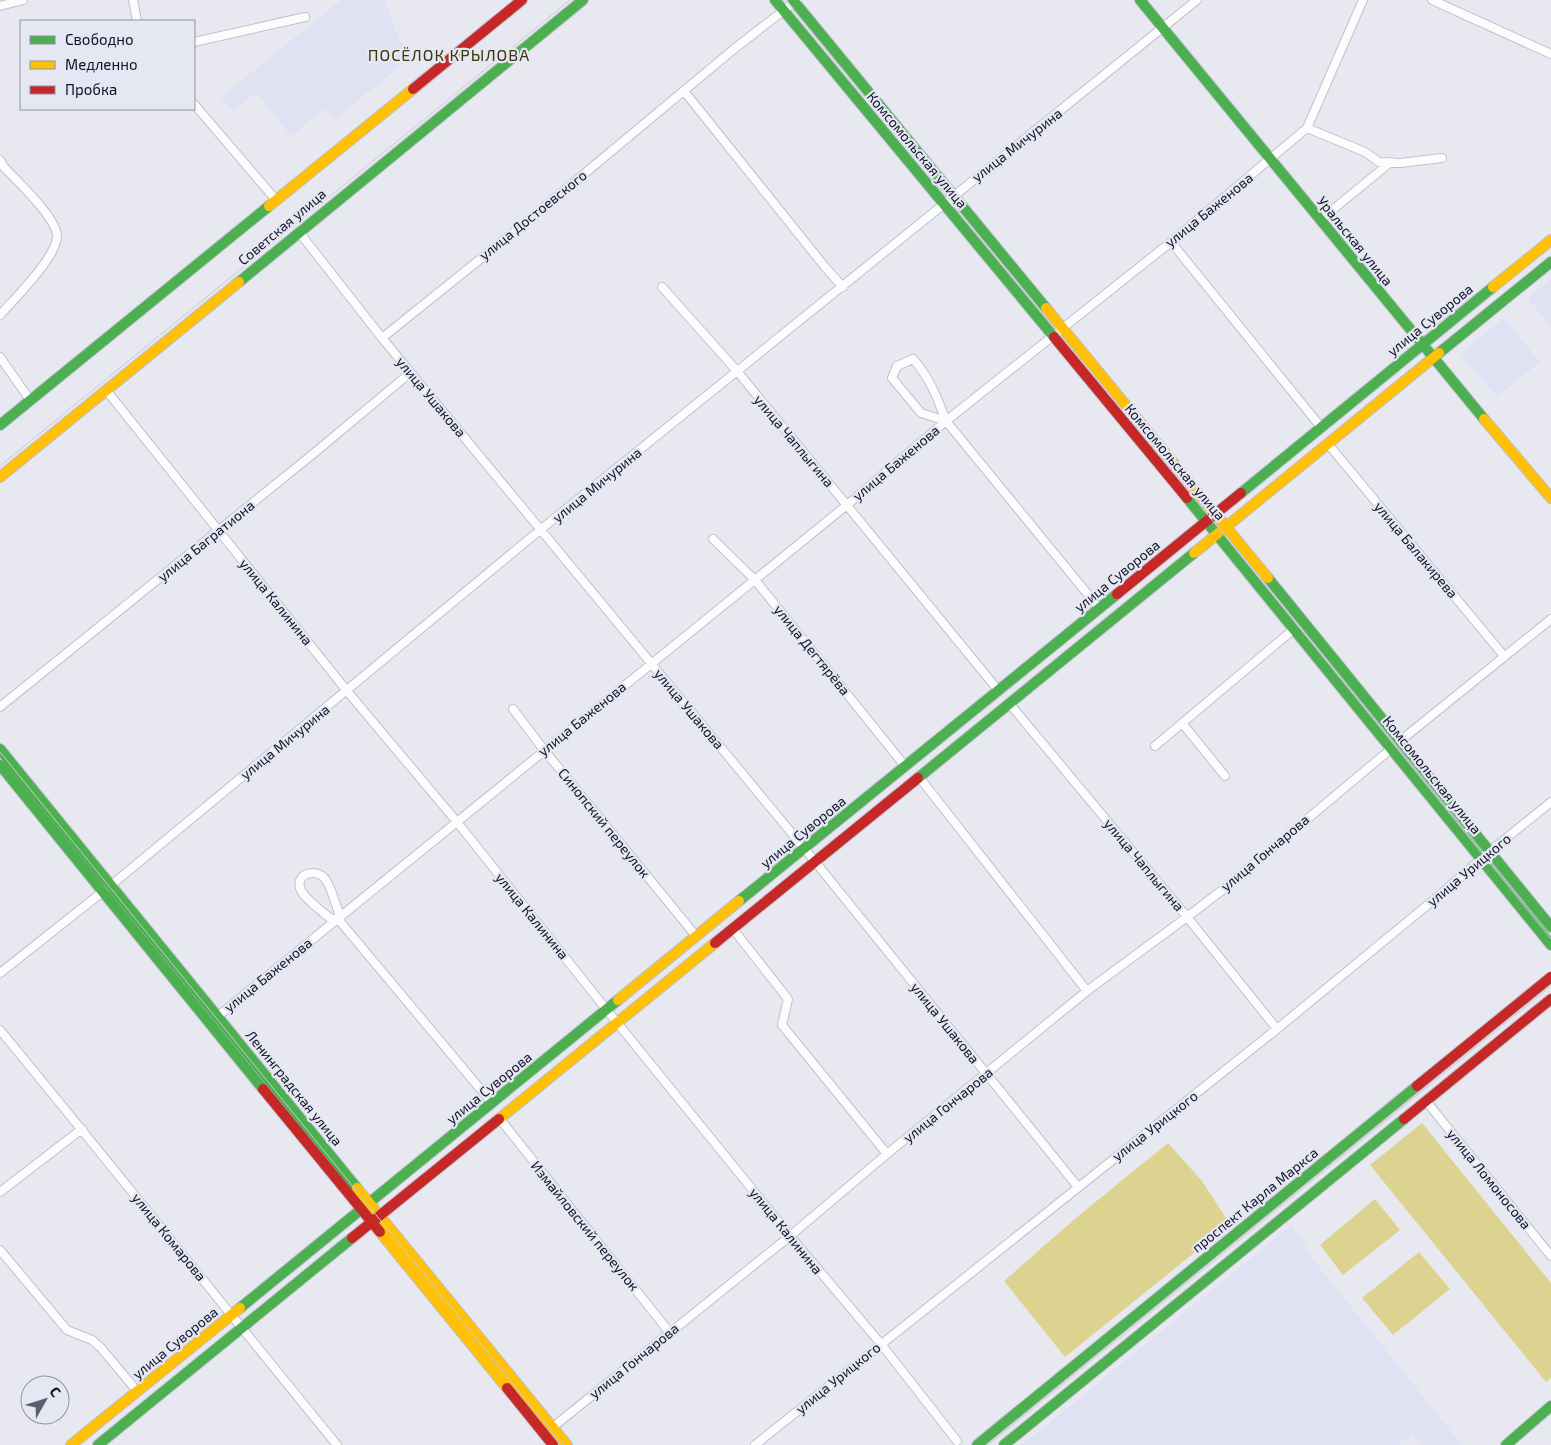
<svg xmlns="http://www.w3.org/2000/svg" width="1551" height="1445" font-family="'Exo 2',sans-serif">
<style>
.built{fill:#e0e2f4}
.green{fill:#dcd390}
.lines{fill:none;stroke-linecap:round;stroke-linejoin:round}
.street-casing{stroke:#bfc0cf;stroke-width:10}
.fast-casing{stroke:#bfc0cf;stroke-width:12}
.slow-casing{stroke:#bfc0cf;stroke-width:12}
.jam-casing{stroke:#bfc0cf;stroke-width:12}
.street{stroke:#fcfcfd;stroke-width:8}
.fast{stroke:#4caf50;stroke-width:10}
.slow{stroke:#ffc107;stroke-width:10}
.jam{stroke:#c62828;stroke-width:10}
.tram{stroke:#cbcbcf;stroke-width:1}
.labels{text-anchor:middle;stroke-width:4.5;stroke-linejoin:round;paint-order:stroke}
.street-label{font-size:14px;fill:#111228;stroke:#e5e7f3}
.quarter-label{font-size:16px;letter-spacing:1px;fill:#3d370d;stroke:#e5e7f3}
</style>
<rect width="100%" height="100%" fill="#e8e9f0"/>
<path class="built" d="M341,0h44l14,39 14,17 -78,63 -10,-11 -34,28 -35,-43 -23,19 -12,-15z
M1551,279v48l-23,-29z
M1504,318l36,44 -43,35 -37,-43z
M1291,1225l16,21 -3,2 158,197h-41l-9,-11 -14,11h-376z"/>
<path class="green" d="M1422,1123l129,160v95l-5,4 -176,-217z
M1168,1143l34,38 28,43 -165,133 -61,-76 73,-64z
M1375,1199l25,31 -57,45 -23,-30z
M1419,1252l31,37 -57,46 -31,-37z"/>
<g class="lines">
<defs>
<path id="street" d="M133,0l4,21
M1432,0l119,54
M0,6l23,-6
M194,42l111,-25
M684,91l141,176 18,20
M194,104l82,96
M1307,128l58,24 14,10 21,1 42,-5
M0,160l4,7c13,14 54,52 53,70 -2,22 -42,61 -57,78
M1320,220l71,-58
M299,232l83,106 422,510 274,339
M1171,242l149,184
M662,287l75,84 261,319
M382,338l142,-114 210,-175 63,-49
M0,357l30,43
M106,390l241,301 110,131 149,187 184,227 91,108 76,97
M946,421l-25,-8 -29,-35 5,-12 16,-7c17,19 24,38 33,62l153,187
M1328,444l176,212
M713,539l42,41 150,186
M1009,703l178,214 90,112
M0,707l313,-253 97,-81
M513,709l31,41 152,186
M1182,723l43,53
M1400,741l151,-122
M1155,746l139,-117
M919,777l168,214
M338,919h-7c-8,-7 -28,-21 -31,-31 -4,-16 18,-20 26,-8 6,10 9,23 13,33l-1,6 154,184
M733,929l55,70 -6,26 105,129
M0,973l115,-91 425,-352 657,-530
M218,1016l629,-511 99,-84 225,-179 136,-114 56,-128
M0,1030c113,137 224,277 337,415
M1426,1101l125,155
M500,1119l170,214
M0,1192l82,-63
M0,1250l67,80 25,10 9,8 36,43
M553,1427l237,-191 97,-82 200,-163 100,-74 38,-29 167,-140
M755,1445l522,-416 159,-131 53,-46 62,-50"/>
<path id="fast" d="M775,0l279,337
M793,0l253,308
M1140,0l344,419
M239,282l344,-282
M1439,353l112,-91
M0,425l269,-219
M1241,493l252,-206
M1187,498l364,447
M1268,578l283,349
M0,749l357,439
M0,765l263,324
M918,778l276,-225
M739,901l378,-307
M240,1308l378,-308
M98,1445l254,-207
M977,1445l440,-359
M1004,1445l400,-326
M1506,1445l45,-39"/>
<path id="slow" d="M269,206l144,-117
M1493,287l58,-47
M1046,308l222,270
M1484,419l67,79
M0,477l239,-195
M1194,553l245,-200
M618,1000l121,-99
M499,1119l216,-176
M357,1188l210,257
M380,1232l127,156
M71,1445l169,-137"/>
<path id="jam" d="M413,89l109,-89
M1054,337l133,161
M1117,594l124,-101
M715,943l203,-165
M1417,1086l134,-109
M263,1089l117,143
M1404,1119l147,-120
M352,1238l147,-119
M507,1388l46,57"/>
</defs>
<use href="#street" class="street-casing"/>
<use href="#fast" class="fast-casing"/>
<use href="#slow" class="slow-casing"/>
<use href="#jam" class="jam-casing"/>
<use href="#street" class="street"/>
<use href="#fast" class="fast"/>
<use href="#slow" class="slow"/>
<use href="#jam" class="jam"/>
<path class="tram" d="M785,0l441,537 325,402
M0,466l570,-466
M0,752l563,693
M988,1445l563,-459"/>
</g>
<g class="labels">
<g class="street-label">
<text transform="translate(1017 145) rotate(-38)" y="5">улица Мичурина</text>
<text transform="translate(917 150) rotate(50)" y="5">Комсомольская улица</text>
<text transform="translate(1209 210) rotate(-39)" y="5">улица Баженова</text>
<text transform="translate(533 215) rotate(-39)" y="5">улица Достоевского</text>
<text transform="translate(282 227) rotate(-40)" y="5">Советская улица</text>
<text transform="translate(1355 241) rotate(51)" y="5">Уральская улица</text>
<text transform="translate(1430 320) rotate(-39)" y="5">улица Суворова</text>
<text transform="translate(431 397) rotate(50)" y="5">улица Ушакова</text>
<text transform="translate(794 441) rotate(50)" y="5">улица Чаплыгина</text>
<text transform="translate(1175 462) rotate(50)" y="5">Комсомольская улица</text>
<text transform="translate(896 463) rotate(-40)" y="5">улица Баженова</text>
<text transform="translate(597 485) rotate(-39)" y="5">улица Мичурина</text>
<text transform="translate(206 541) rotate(-39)" y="5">улица Багратиона</text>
<text transform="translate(1416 550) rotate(50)" y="5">улица Балакирева</text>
<text transform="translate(1117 576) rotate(-39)" y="5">улица Суворова</text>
<text transform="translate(276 602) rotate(51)" y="5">улица Калинина</text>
<text transform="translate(812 650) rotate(51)" y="5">улица Дегтярёва</text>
<text transform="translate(689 709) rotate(50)" y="5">улица Ушакова</text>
<text transform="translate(582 719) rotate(-39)" y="5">улица Баженова</text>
<text transform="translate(285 742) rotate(-39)" y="5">улица Мичурина</text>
<text transform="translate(1432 775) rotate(51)" y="5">Комсомольская улица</text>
<text transform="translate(604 823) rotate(51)" y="5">Синопский переулок</text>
<text transform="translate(803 832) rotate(-39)" y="5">улица Суворова</text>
<text transform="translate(1265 853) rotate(-40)" y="5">улица Гончарова</text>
<text transform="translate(1144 865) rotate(50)" y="5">улица Чаплыгина</text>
<text transform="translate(1469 870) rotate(-40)" y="5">улица Урицкого</text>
<text transform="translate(532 916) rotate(51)" y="5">улица Калинина</text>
<text transform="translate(268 975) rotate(-39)" y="5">улица Баженова</text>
<text transform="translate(945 1023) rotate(51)" y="5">улица Ушакова</text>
<text transform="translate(294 1088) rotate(51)" y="5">Ленинградская улица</text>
<text transform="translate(489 1088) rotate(-39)" y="5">улица Суворова</text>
<text transform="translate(948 1105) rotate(-39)" y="5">улица Гончарова</text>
<text transform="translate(1155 1126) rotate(-38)" y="5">улица Урицкого</text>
<text transform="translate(1489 1179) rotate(51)" y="5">улица Ломоносова</text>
<text transform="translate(1255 1200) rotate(-39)" y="5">проспект Карла Маркса</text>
<text transform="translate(585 1226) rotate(51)" y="5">Измайловский переулок</text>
<text transform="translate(786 1231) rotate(51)" y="5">улица Калинина</text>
<text transform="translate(169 1237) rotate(51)" y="5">улица Комарова</text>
<text transform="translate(175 1343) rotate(-39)" y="5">улица Суворова</text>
<text transform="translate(634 1361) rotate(-39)" y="5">улица Гончарова</text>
<text transform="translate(838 1378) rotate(-39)" y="5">улица Урицкого</text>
</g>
<g class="quarter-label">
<text x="449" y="61">ПОСЁЛОК КРЫЛОВА</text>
</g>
</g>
<rect x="20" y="20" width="175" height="90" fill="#e5e7f3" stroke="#9092a2"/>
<rect x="30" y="36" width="25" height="8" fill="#4caf50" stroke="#9092a2"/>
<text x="65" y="45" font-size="15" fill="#111228">Свободно</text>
<rect x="30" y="61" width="25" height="8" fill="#ffc107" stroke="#9092a2"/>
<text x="65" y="70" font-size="15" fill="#111228">Медленно</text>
<rect x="30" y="86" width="25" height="8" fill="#c62828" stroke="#9092a2"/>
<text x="65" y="95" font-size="15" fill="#111228">Пробка</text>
<g transform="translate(45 1400) rotate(51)"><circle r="24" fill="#e5e7f3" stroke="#9092a2"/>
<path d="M0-4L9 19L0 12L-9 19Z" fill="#5c5d6e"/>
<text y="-8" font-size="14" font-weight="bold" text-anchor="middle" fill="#111228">С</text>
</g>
</svg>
